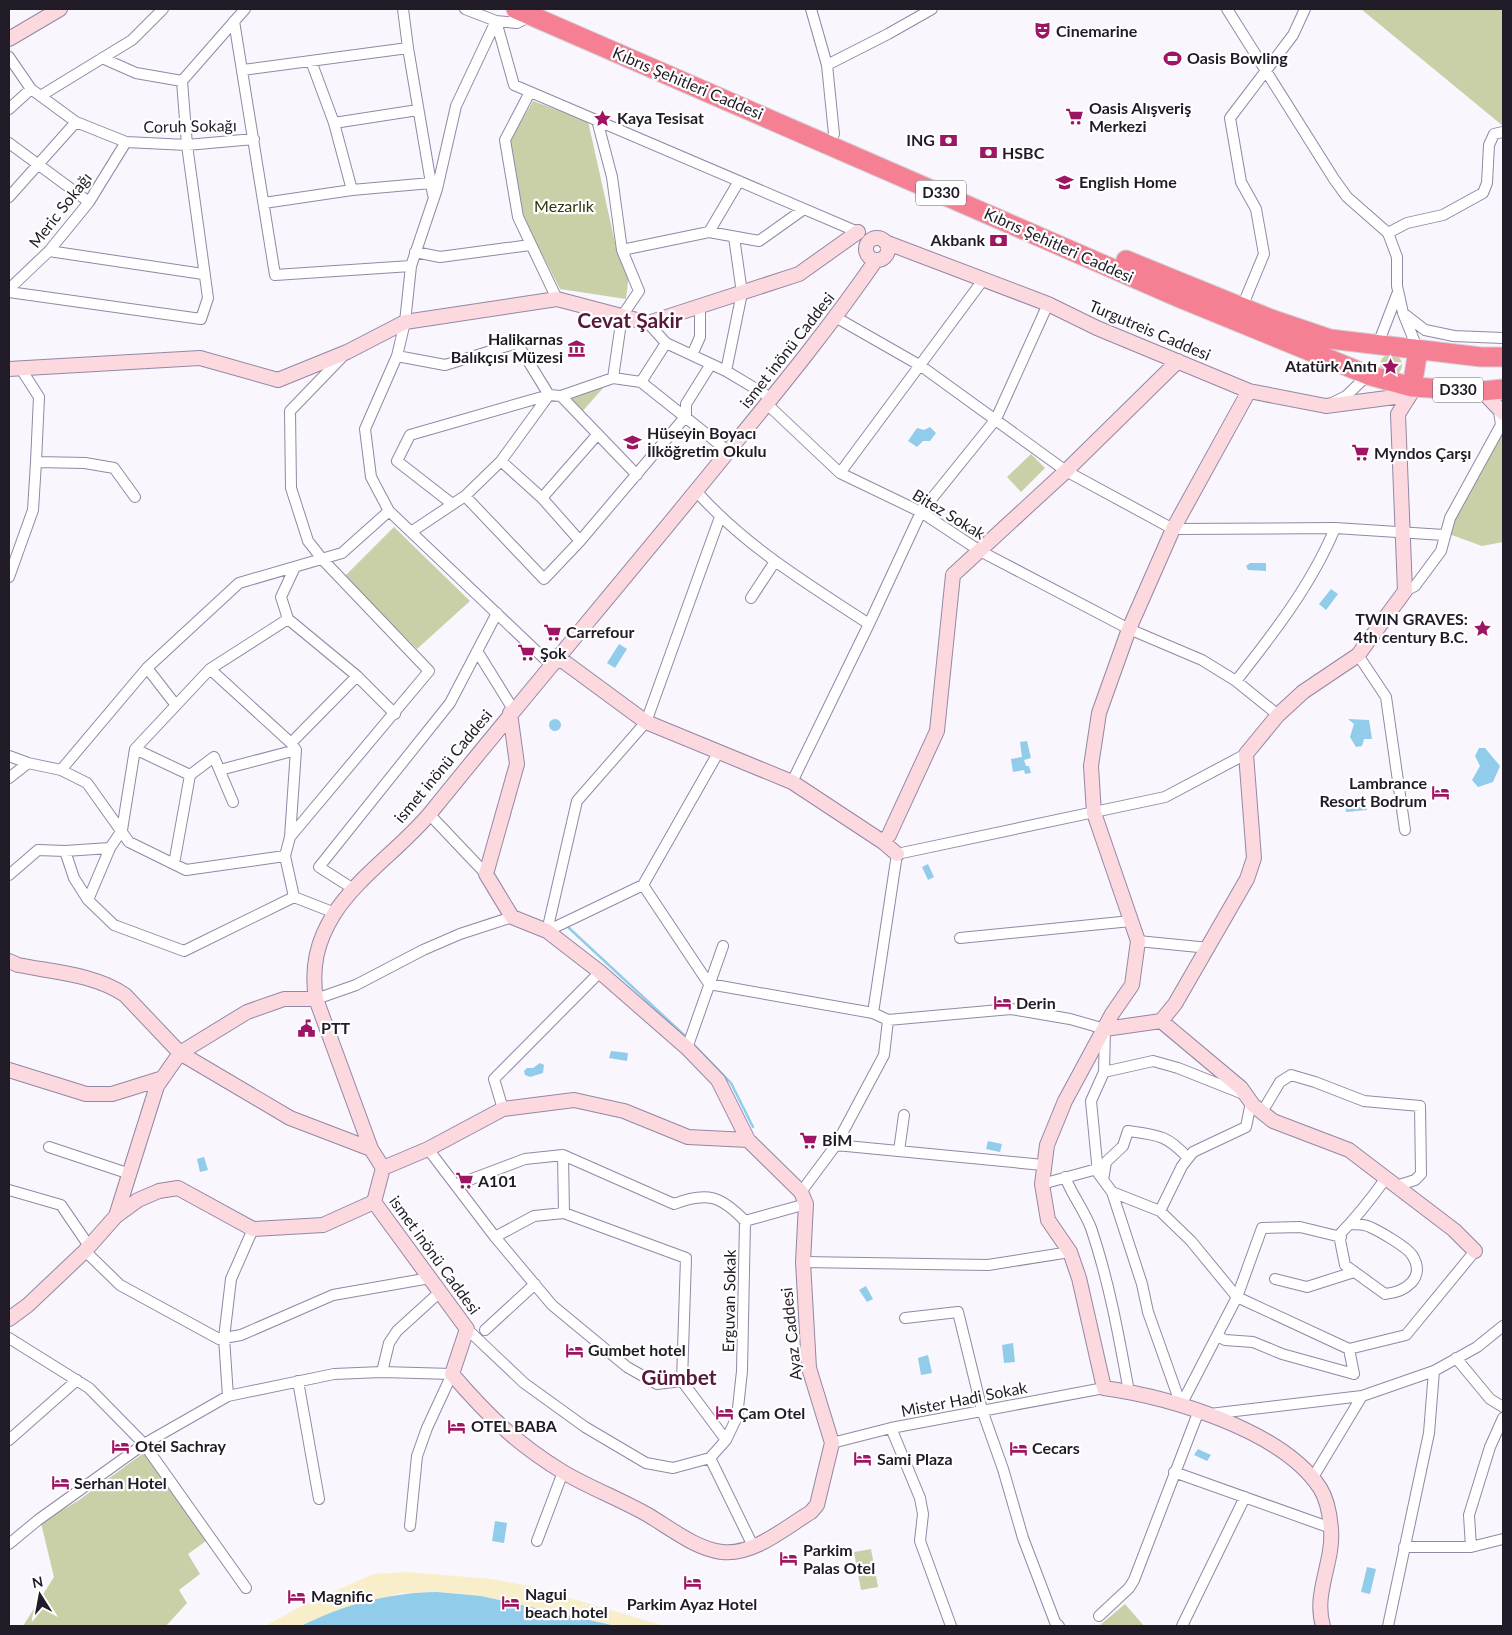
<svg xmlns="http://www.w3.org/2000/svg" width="1512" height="1635" font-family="Lato,sans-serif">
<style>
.green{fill:#c9d0a8}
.sand{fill:#f8eec9}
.water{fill:#91ccea}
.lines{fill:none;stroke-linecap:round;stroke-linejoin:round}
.stream{stroke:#91ccea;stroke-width:2.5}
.street-casing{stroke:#9487a5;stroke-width:12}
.secondary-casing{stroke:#9487a5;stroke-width:16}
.highway-casing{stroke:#d3d1d4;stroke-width:21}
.street{stroke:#fff;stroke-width:10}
.secondary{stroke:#fcd9df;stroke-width:14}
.highway{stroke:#f57f93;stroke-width:19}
.labels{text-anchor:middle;stroke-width:4.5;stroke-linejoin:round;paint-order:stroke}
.shield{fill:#fff;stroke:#645f68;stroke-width:1}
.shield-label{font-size:15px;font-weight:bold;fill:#211b27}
.poi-label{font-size:16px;font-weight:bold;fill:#211b27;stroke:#fff;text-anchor:start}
.street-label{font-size:16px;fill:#211b27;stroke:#fff}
.park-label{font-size:16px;fill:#31350b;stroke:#fff}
.district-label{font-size:21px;font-weight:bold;fill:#581839;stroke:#fff}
</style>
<rect width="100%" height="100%" fill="#f9f6fd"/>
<path class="green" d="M1361,9h142v117z
M533,101l55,20 30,135 11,17 -3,26 -66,-10 -36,-71 -14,-77z
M1380 365a11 11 0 1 1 22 0a11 11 0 1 1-22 0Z
M604,387l-23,26 -10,-9 2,-9z
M1503,433v109l-21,4 -33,-12 3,-15z
M1031,454l14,14 -24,24 -14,-15z
M394,527l76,74 -53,48 -73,-72z
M145,1452l61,89 -18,13 12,20 -21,16 8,13 -21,23h-143l31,-49 -13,-54 38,-23z
M871,1549l7,38 -17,3 -7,-38z
M1125,1604l19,22h-45z"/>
<path class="sand" d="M407,1572l85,7 37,7 136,40h-49l-135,-30 -44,-4 -36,1 -86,26 -14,7h-36l35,-19 73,-33z"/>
<path class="water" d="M930,427l6,6 -6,8h-7l-6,6 -9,-6 9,-13 7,2z
M1250,563h16v8l-18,-1 -2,-4z
M1331,589l7,5 -12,16 -7,-6z
M619,644l8,5 -12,19 -8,-5z
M1348,719l21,1 3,19h-8l-2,7 -6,1 -6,-10 4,-13z
M549 725a6 6 0 1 1 12 0a6 6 0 1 1-12 0Z
M1027,741l4,17 -7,2 2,6h3l2,7 -6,1 -1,-4 -11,2 -2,-13 11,-2 -2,-15z
M1479,748h6l15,18 -7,16 -15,5 -6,-7 8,-14 -5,-10z
M1366,799l1,11 -21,2 -1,-11z
M928,864l6,13 -6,3 -6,-13z
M611,1051l17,2 -1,8 -18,-3z
M540,1063l4,2 -1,8 -13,4 -5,-2 -1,-4 3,-3h6z
M988,1141l14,3 -2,8 -14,-3z
M204,1157l4,13 -8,2 -3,-13z
M866,1286l7,13 -6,3 -8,-12z
M1013,1343l2,19 -11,1 -2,-18z
M928,1355l4,18 -11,2 -3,-17z
M1198,1449l13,6 -4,6 -13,-6z
M495,1521l12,2 -3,20 -12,-2z
M1367,1567l9,2 -6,25 -9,-2z
M437,1592l44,4 135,30h-315c45,-22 86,-33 136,-34z"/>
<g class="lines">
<path class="stream" d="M569,928l115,107
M695,1046l36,37 22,44"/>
<defs>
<path id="street" d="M465,9l31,12 18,64 344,147
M811,9l16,56 7,69
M1227,9l107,170 13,18 41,36 9,24v29l6,27 15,37
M531,16l-14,7 -21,-2 -40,85 -19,83 -26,77 -6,56 -8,34 -32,73 6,48 18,34 162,154
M234,21l41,254 136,-9
M408,48l25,147
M9,57l22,32 45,33 50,20 61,3 67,-6
M102,58l34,15 46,8
M311,61l23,62 84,-13
M827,65l61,-31 44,-25
M243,70l165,-22 -5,-39
M530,92l-25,48 13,77 39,82
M42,95l90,-55 31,-31
M9,109l22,-20
M597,120l15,57 10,73 17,41 -17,25 -9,62
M9,143l80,59
M352,190l79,-7
M9,197l67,-75
M264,203l88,-13 -18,-67
M709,232l30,-51
M1388,233l19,-10 36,-8 40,-22 4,-10 2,-38 5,-11 9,-2
M622,250l87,-18 50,9 45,-32
M49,251l154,23
M415,252l25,5 90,-12
M9,289l40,-38 40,-49 37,-60
M9,292l192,27 7,-21 -21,-153 -5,-64 63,-72
M1242,307l22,-53 -8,-45 -15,-27 -11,-64 63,-83 12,-26
M1403,313l22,17 29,6 49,2
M837,318l84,48 145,105 107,58 162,-1 109,7
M648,323l18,20 60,28 47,28
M1378,344l20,-52
M692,355l8,-18v-30
M397,356l48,9 72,-22 32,52 -139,40 -13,26 54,42
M726,371l16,-78 -8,-56
M641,382l25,-39
M561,396l76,79
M1334,402l12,-6 22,-21
M768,405l72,68 81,39 59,39 149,78 73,31 34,21 42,34
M501,461l41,37 38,43
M36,462l49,1 29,5 21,29
M840,473l143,-193
M696,491c50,56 112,93 173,133
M465,496l79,83 36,-38 106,-125v-12l25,-40
M542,498l55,-63
M411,532l54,-36 36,-35 48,-66 12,1 52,-18 28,4 88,70
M9,577l24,-67 3,-48 3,-65 -18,-28
M1405,591l10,-5 26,-35 9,-33 51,-93 -2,-14
M751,598l23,-35
M288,619l69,57 38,38
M477,651l36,58
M1358,655l28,42 19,133
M147,668l28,36
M210,669l81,74
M1236,681c37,-47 76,-97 99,-153
M135,749l55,26
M718,753l-75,132 -96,46 30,-130 69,-79 74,-205
M9,756l19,7 33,7 26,13 42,59 57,28 99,-14 9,41 41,16
M61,770l86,-102 92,-85 103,-30 47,-42
M220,770l76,-20
M9,778l19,-15
M792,782l77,-158 52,-112 75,-93 52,-115
M430,815l56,59
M290,837l6,-87 -5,-7 66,-67
M65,851l9,27 14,22
M285,856l5,-19 139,-166 -106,-111 -15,-19 -17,-53 -1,-77 54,-56
M174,864l16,-89 24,-18 19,45
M9,875l29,-25 27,1 45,-3
M643,885l66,99 164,29
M355,890l-36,-23 131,-164 47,-90
M294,897l-110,54 -70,-26 -26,-25 22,-52 12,-18 13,-81 75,-80 78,-50 -7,-22 14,-30
M960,938l171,-17
M1138,941l71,7
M316,999l40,-14 67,-35 37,-16 52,-17
M888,1020l123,-11 59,10 35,10 -1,43 -13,29 7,72 14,19 30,92 6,28 33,93 56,-108 25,-69 38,-1 41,10
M687,1048l36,-102
M1104,1072l49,-11 25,7 68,27
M503,1109l-9,-30 106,-107
M1262,1112l18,-30 11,-7 24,7 49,19 56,5 1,68 -6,6 -19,6
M836,1145l207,20
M49,1147l81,27
M428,1149l67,88 57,68 75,62 30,17 25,-3 4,-123 -122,-45 -30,3 -39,21
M899,1151l5,-36
M563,1155l1,58
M1065,1177c7,18 19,33 26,51 18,53 28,109 38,164
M1103,1180l3,-18 17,-16 5,-15c30,4 39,4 60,27
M1042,1184l55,-15
M456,1185l69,-26 38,-4 111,49c33,-13 47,-8 71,17l-3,150 -5,46 -11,23 -16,18 -37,10 -27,-5 -61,-36 -61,-44 -57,-54
M9,1190l52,15 28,41
M801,1192l35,-47 48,-90 4,-35 -15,-7 24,-159 268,-57 81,-43
M1112,1192l48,19 31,30 46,56 112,52 57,-14 69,-84
M1160,1211l22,-45 11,-14 53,-25 5,-25
M745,1221l61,-17
M1350,1224c6,0 14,0 20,3 9,4 37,20 42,28 15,23 -7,37 -27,39l-40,-29 -6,-30c18,-18 32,-36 47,-57
M85,1251l35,34 99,54 22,-4 92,-40 97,-17
M803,1262l185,3 82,-13
M1275,1279l32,8 47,-15
M905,1318l53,-6 24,98 21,59 20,69 32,84 4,4
M485,1330l50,-46
M1217,1336l8,4 28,2 29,12 72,20
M9,1338l80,50 55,56 102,144
M1349,1349l5,25
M1456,1358l34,41 13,8
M382,1372l7,-29 8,-12 44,-40
M298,1381l21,118
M682,1381l44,59
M228,1396l-4,-58 7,-59 22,-50
M1210,1414l152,-18 72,-25 43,-24 26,-21
M891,1428l29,70 3,16 -3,27 31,85
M9,1440l68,-60
M832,1443l59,-15 213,-40
M710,1458l43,88
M1174,1472l157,56
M1312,1479l50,-83
M537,1541l26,-69
M9,1544l29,-24 106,-76 84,-48 106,-22 48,-2 70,2 -25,54 -10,28 -7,70
M1404,1547h67l32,-8
M1471,1547l-2,-32 21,-68 13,-29
M1099,1616l30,-28 5,-8 64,-167
M1182,1626l63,-129
M1388,1626l41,-193 5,-62"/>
<path id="secondary" d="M9,39l51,-30
M866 249a11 11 0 1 1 22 0a11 11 0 1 1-22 0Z
M885,242l163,62 49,24 152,63 77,15 84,-11
M9,369l191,-11 78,22 69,-28 58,-30 152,-23 91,24 151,-49 59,-42
M1249,391l-76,138 -44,100 -30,84 -8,53 3,47 44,128 -6,44 -20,29 -47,87 -18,44 -5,39 6,36 22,32 9,26 25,110c65,9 178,42 216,100 7,11 10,28 11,41 3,33 -18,64 -8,97
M1482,391l21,22
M559,658l87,64 146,60 91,60 14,12
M510,713l7,51 -31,110 26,43 35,14 53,41 87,76 31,32 30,60
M883,842l6,-7 48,-104 16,-156 113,-104 112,-110
M9,961l9,4c35,7 76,9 107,30l55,58 110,65 81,31
M1161,1021l80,67 12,17 20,16 76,29 105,80 21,21
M1105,1029l56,-8 14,-17 72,-125 7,-21 -8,-104 32,-39 25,-23 55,-37 47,-64 -7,-177 12,-19 2,-8
M9,1070l77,24h26l48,-15
M374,1202l93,127 -15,45c35,41 65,70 111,98 27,16 57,27 85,43 22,13 48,34 74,37 31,4 64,-25 89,-40l6,-7 15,-62 -23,-75 -6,-106 3,-58 -5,-12 -53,-52 -60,-3 -64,-26 -50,-11 -71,9 -75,40 -45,19
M374,1202l9,-34 -12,-19 -55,-150c-5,-32 1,-58 18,-85 24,-38 70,-68 98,-103 100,-124 203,-244 303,-368 49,-60 97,-119 141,-183
M116,1216l22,-16 21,-9 19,-3 75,41 70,-4 51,-23
M9,1319l19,-14 57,-54 31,-35 41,-130 23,-33 67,-41 37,-13h32"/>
<path id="highway" d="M516,9l664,289 188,77 44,12 70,4 21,-2
M1126,260l145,59 59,20 151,18h22
M1412,387l6,-37"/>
</defs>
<use href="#street" class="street-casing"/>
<use href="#secondary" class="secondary-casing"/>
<use href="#highway" class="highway-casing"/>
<use href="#street" class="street"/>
<use href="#secondary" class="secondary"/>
<use href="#highway" class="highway"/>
</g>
<defs>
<symbol id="theatre-bare" viewBox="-9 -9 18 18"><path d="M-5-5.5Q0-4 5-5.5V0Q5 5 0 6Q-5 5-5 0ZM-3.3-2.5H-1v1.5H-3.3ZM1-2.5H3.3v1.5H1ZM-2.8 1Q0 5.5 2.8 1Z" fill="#9e1563" stroke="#fff" stroke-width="2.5" paint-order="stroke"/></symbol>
<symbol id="stadium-bare" viewBox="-9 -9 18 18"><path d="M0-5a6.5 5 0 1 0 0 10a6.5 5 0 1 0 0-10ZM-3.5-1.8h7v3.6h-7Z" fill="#9e1563" stroke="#fff" stroke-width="2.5" paint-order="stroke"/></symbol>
<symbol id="supermarket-bare" viewBox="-9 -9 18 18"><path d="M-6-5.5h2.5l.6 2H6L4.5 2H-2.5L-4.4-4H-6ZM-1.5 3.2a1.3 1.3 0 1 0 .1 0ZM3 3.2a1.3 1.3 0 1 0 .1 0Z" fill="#9e1563" stroke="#fff" stroke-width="2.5" paint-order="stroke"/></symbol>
<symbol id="sight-bare" viewBox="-9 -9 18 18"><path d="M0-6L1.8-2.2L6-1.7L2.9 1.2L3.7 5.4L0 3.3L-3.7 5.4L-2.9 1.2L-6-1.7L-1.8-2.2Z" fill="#9e1563" stroke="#fff" stroke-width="2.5" paint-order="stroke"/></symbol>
<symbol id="bank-bare" viewBox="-9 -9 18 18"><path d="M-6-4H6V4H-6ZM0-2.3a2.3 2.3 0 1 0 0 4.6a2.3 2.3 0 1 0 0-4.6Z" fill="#9e1563" stroke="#fff" stroke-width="2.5" paint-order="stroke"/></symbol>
<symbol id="school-bare" viewBox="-9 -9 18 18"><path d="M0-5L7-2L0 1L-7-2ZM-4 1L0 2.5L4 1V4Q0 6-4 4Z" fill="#9e1563" stroke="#fff" stroke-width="2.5" paint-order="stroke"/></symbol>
<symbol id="museum-bare" viewBox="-9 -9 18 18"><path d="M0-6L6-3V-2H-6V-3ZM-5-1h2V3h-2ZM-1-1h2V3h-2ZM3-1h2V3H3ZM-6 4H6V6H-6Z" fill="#9e1563" stroke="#fff" stroke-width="2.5" paint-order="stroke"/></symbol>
<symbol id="hotel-bare" viewBox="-9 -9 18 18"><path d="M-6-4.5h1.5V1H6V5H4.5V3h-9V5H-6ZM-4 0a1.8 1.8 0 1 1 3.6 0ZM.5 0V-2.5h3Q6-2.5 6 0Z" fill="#9e1563" stroke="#fff" stroke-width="2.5" paint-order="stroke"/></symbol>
<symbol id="civic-bare" viewBox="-9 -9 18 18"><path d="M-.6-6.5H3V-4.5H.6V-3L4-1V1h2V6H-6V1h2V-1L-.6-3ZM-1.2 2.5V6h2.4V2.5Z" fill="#9e1563" stroke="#fff" stroke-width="2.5" paint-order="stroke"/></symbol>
</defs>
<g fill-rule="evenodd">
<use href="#theatre-bare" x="1030" y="18" width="25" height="25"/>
<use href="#stadium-bare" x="1160" y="46" width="25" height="25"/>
<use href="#supermarket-bare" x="1062" y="104" width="25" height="25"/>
<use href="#sight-bare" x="590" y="106" width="25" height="25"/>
<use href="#bank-bare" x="936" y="128" width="25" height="25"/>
<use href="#bank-bare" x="976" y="140" width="25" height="25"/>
<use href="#school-bare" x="1052" y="170" width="25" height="25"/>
<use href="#bank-bare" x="986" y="228" width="25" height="25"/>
<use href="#museum-bare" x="564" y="336" width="25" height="25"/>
<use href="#sight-bare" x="1378" y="354" width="25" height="25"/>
<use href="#school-bare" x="620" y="430" width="25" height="25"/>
<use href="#supermarket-bare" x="1348" y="440" width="25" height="25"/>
<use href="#sight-bare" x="1470" y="616" width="25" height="25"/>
<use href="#supermarket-bare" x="540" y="620" width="25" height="25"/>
<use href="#supermarket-bare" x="514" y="640" width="25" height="25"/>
<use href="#hotel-bare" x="1428" y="780" width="25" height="25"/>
<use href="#hotel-bare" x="990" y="990" width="25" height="25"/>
<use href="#civic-bare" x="294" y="1016" width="25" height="25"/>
<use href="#supermarket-bare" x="796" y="1128" width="25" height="25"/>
<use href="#supermarket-bare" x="452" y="1168" width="25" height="25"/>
<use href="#hotel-bare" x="562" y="1338" width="25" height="25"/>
<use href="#hotel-bare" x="712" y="1400" width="25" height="25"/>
<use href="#hotel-bare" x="444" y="1414" width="25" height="25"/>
<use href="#hotel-bare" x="108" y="1434" width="25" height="25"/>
<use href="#hotel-bare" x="1006" y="1436" width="25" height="25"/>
<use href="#hotel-bare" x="850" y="1446" width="25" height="25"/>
<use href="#hotel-bare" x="48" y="1470" width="25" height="25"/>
<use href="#hotel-bare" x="776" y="1546" width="25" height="25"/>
<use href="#hotel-bare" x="680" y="1570" width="25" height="25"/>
<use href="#hotel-bare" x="284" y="1584" width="25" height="25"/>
<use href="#hotel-bare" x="498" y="1590" width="25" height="25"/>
</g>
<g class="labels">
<g class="shield">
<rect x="916" y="180.5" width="50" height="25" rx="4"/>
<rect x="1433" y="377.5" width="50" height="25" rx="4"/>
</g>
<g class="shield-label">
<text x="941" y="198">D330</text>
<text x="1458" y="395">D330</text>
</g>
<g class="poi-label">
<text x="1056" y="37">Cinemarine</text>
<text x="1187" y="64">Oasis Bowling</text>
<text x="1089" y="114">Oasis Alışveriş<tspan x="1089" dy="18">Merkezi</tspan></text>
<text x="617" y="124">Kaya Tesisat</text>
<text x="935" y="146" text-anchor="end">ING</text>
<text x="1002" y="159">HSBC</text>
<text x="1079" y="188">English Home</text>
<text x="985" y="246" text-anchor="end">Akbank</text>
<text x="563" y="345" text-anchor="end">Halikarnas<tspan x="563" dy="18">Balıkçısı Müzesi</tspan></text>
<text x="1377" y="372" text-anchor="end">Atatürk Anıtı</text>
<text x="647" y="439">Hüseyin Boyacı<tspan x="647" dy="18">İlköğretim Okulu</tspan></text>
<text x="1374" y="459">Myndos Çarşı</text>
<text x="1468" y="625" text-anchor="end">TWIN GRAVES:<tspan x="1468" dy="18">4th century B.C.</tspan></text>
<text x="566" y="638">Carrefour</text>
<text x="540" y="659">Şok</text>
<text x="1427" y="789" text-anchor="end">Lambrance<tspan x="1427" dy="18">Resort Bodrum</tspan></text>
<text x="1016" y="1009">Derin</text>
<text x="321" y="1034">PTT</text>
<text x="822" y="1146">BİM</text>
<text x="478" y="1187">A101</text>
<text x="588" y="1356">Gumbet hotel</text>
<text x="738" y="1419">Çam Otel</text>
<text x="471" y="1432">OTEL BABA</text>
<text x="135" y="1452">Otel Sachray</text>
<text x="1032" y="1454">Cecars</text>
<text x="877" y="1465">Sami Plaza</text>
<text x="74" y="1489">Serhan Hotel</text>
<text x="803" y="1556">Parkim<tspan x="803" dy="18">Palas Otel</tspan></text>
<text x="525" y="1600">Nagui<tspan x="525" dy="18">beach hotel</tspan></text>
<text x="311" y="1602">Magnific</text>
<text x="692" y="1610" text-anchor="middle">Parkim Ayaz Hotel</text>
</g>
<g class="street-label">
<text transform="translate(688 83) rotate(23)" y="6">Kıbrıs Şehitleri Caddesi</text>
<text transform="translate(190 126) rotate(-1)" y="6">Coruh Sokağı</text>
<text transform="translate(60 210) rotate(-52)" y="6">Meric Sokağı</text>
<text transform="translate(1059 245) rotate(24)" y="6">Kıbrıs Şehitleri Caddesi</text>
<text transform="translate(1150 330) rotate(23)" y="6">Turgutreis Caddesi</text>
<text transform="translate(787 350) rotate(-52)" y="6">ismet inönü Caddesi</text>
<text transform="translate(949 514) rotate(31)" y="6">Bitez Sokak</text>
<text transform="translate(443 766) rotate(-50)" y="6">ismet inönü Caddesi</text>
<text transform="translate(435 1255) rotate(54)" y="6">ismet inönü Caddesi</text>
<text transform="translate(729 1301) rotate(-89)" y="6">Erguvan Sokak</text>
<text transform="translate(791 1334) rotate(-96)" y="6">Ayaz Caddesi</text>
<text transform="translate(964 1399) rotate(-11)" y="6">Mister Hadi Sokak</text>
</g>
<g class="park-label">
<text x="564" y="212">Mezarlık</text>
</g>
<g class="district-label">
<text x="630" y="328">Cevat Şakir</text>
<text x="679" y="1385">Gümbet</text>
</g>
</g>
<rect width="1512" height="1635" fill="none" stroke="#211b27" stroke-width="20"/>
<g transform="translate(40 1595) rotate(349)" stroke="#ffffff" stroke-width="4" paint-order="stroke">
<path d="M0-4L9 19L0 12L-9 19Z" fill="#211b27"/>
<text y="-8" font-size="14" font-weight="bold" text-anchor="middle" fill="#211b27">N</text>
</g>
</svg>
